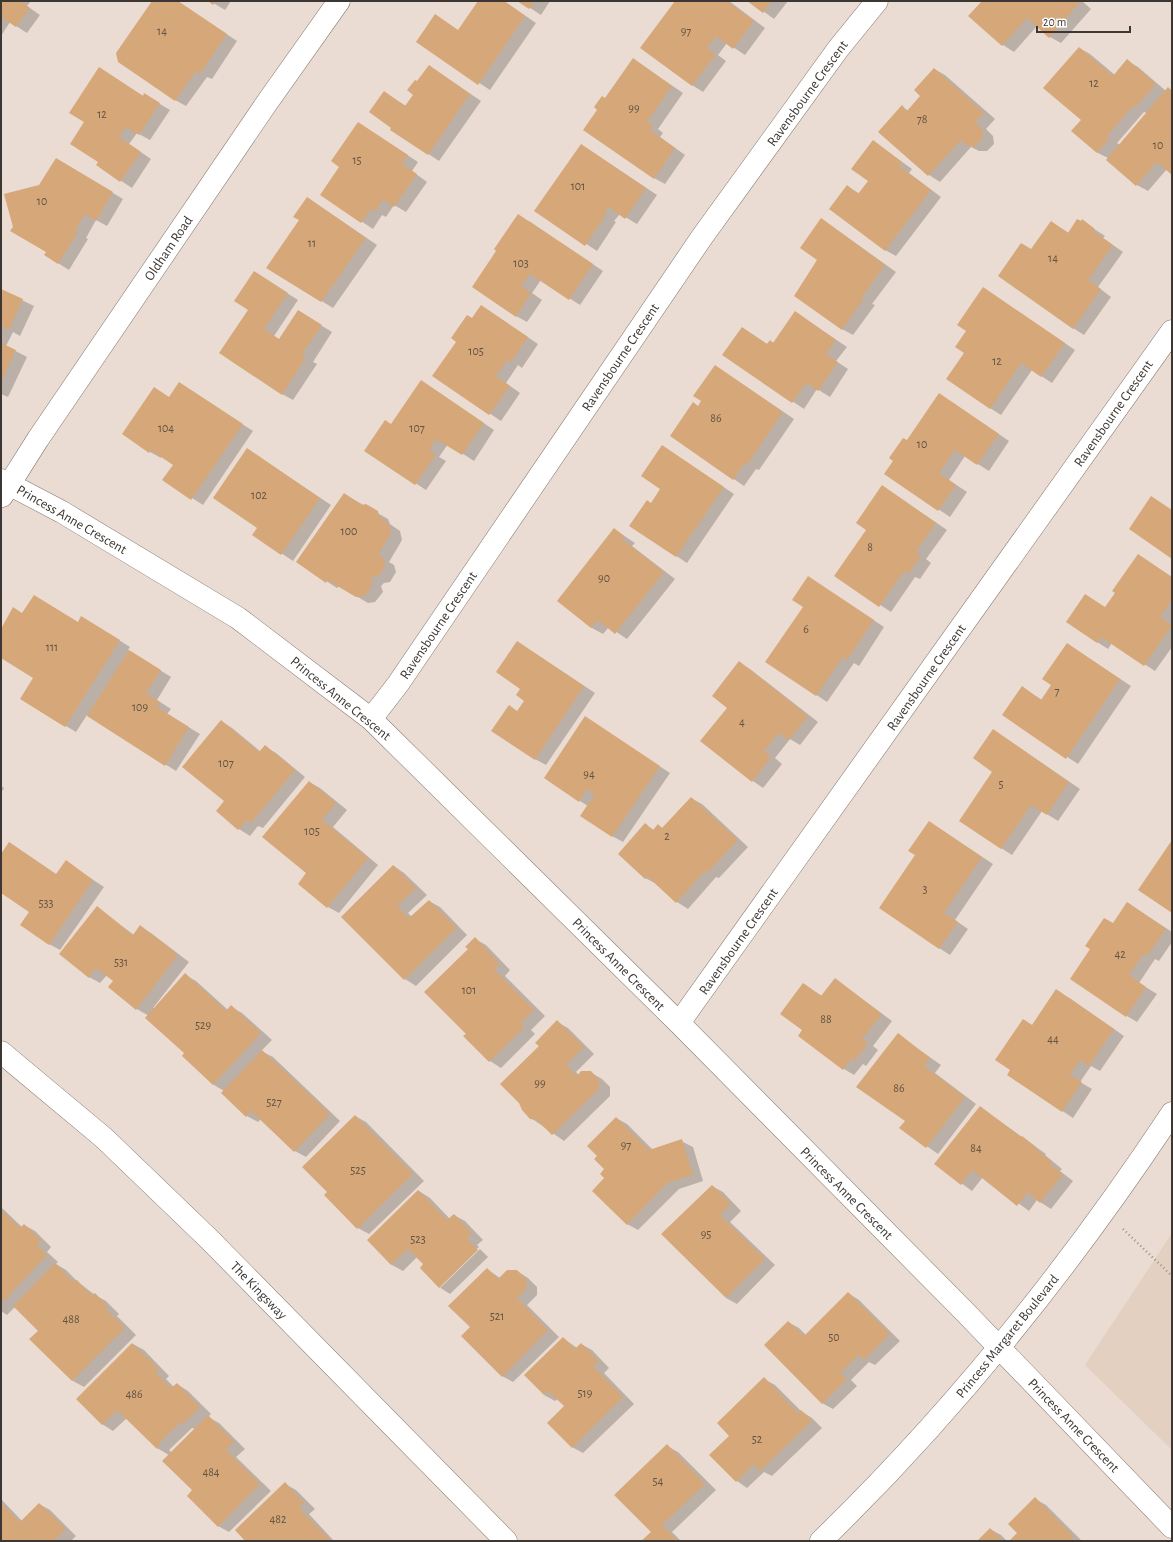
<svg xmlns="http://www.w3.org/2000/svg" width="1173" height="1542" font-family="'Alegreya Sans',sans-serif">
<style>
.built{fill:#e4d0c0}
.shadow{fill:#0003;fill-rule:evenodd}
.building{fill:#d6a778}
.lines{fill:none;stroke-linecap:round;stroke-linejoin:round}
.minor-casing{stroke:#83776e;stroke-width:23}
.tertiary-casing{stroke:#83776e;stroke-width:23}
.path{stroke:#9d938c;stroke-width:2.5;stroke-dasharray:1 3;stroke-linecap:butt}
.minor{stroke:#fff;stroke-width:22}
.tertiary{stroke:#fff;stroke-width:22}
.labels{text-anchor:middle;stroke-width:3.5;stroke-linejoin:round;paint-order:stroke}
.number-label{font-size:12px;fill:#625344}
.street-label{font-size:14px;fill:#3c3733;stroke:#fff}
</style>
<rect width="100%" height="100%" fill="#eadcd2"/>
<path class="built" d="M1172,1233v217l-87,-85z"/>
<path class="shadow" d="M1,1h30l-4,5 13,9 -13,18 -17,-11 -9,14z
M153,1h24l60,40 -25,38 -5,-2 -21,29 -11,-6z
M210,1h21l-6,9z
M479,1h25l32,22 -46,67 -73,-48 18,-27 24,16z
M519,1h31l-9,14z
M677,1h52l36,27 -20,27 -18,-12 -9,12 8,6 -23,31 -11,-7z
M749,1h39l-14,18z
M983,1h99l9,8 -30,34 -11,-6 -13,-11 -23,26 -11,-7 -33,-29z
M1079,48l11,6 25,21 12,-14 11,6 28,24 2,-2 4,2v83l-5,-5 -19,22 -11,-6 -29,-27 -10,-5 -25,-22 9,-11zM1144,112l3,1 -27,32 -3,-2z
M633,59l50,34 -25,36 5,4 -3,4 25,18 -20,29 -11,-6 -49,-79z
M100,68l43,28 12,5 15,9 -20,30 -13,-7 -8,11 22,15 -19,29 -35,-23 2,-3 -13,-40z
M934,69l11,6 50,44 -9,10 7,7 1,8 -7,7h-8l-8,-4 -31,35 -11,-7 -49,-43 22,-25 7,4 13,-16z
M440,73l41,28 -42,60 -48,-32 2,-2 -9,-35 22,14 8,-12 4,-12z
M358,123l60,39 -6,9 15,11 -21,30 -12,-7 -8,12 -4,-2 -9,14 -52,-34 20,-29z
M873,141l39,28 -3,4 32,24 -45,59 -11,-6 -38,-64 13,8 9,-13z
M582,145l75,50 -20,29 -17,-10 -6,7 2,1 -19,29 -61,-40z
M56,159l67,40 -16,27 -11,-6 -10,18 2,1 -19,31 -24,-15 2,-3 -33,-25z
M308,198l69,47 -44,63 -65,-40 32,-48z
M822,219l74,53 -24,32 3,1 -22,30 -11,-6 -24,-70z
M529,221l74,50 -23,34 -39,-25 -9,13 10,7 -15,22 -11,-6z
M1082,221l23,15 -2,2 20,14 -25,35 13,10 -27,38 -11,-7 -42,-78 20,-28 18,11z
M265,279l33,21 -24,36 6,4 29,-22 23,14 -19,30 4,2 -24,36 -11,-6 -33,-84z
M983,288l92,62 -23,33 -20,-13 -31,45 -11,-7 -24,-55 2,-22z
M1,290l33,16 -14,30 -7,-4 -7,14 21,11 -19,40 -7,-3z
M482,306l56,38 -16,24 -4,-3 -12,18 14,10 -19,28 -68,-45z
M795,312l52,35 -11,14 12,8 -18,28 -13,-8 -13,20 -81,-54 19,-27 25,16 3,-3 4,2z
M726,373l68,46 -35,51 -3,-1 -12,17 -73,-50 27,-29z
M432,388l62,42 -20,31 -26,-17 -9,13 7,4 -20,29 -60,-39z
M190,390l63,41 -50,74 -39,-25 10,-15 -12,-9 -1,2 -11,-6 -27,-18 46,-36z
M950,401l59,40 -20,30 -24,-15 -16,24 18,12 -17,25 -64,-43 21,-33z
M662,446l72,48 -47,69 -56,-37 20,-22 11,-16z
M247,449l84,56 -38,56 -39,-26 4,-7z
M893,493l54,37 -21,29 5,4 -11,16 -5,-2 -24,35 -55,-36z
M344,494l44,25 2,5 10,7 2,9 -13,22 5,3 2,7 -6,10 -6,1 -3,3 2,6 -8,10 -7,1 -29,-17 -2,2 -40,-26z
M614,529l21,14 -3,3 43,33 -48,60 -18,-12 -6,7 -11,-6 -34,-28z
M808,577l76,50 -25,39 -5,-3 -27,39 -60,-40 37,-55z
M1172,577v70l-17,24 -43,-28 -4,6 -11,-7 9,-34z
M23,614l55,9 15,1 37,23 -2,3 43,27 -14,23 14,9 -4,5 33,20 -24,37 -89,-56 -11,17 -10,-6 -32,-48 -33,-21v-26z
M518,642l77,51 -49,72 -11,-6 -17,-47 7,-12 -3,-12z
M1078,651l53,35 -53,78 -75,-49 19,-28 20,13z
M740,663l10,6 68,53 -18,23 -10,-6 -15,19 7,6 -19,24 -10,-7 -25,-73z
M585,717l85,56 -47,69 -11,-6 -24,-30 -8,-5z
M221,721l11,7 29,24 4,-5 11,6 29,24 -42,51 -5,-2 -8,10 -11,-7 -22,-18 8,-10z
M1004,737l76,52 -22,32 -16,-10 -30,44 -11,-7 -7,-77z
M309,782l11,6 27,22 -14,17 45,38 -39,48 -11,-6 -20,-34z
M1,786l3,2 -3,5z
M691,798l11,6 46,43 -29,31 -3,-1 -28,32 -11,-7 -20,-18 -12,-6v-53l9,5 4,-4 5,2z
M940,829l53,35 -38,56 13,9 -18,26 -11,-7z
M10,843l47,32 9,-13 38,25 -44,63 -11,-6 -19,-32 -29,-20v-36z
M394,866l10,7 23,22 -19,18 4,4 17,-16 11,6 27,28 -51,51 -11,-7 -63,-62z
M1128,903l44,29v10l-13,19 -4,-2 -16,24 18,11 -20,28 -10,-6 -14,-92z
M97,908l37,27 6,-8 11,6 38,29 -36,46 2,1 30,-34 11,6 32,29 3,-3 11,6 30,27 -11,11 12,6 67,64 -34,36 -11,-6 -34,-32 -3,3 -11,-6 -23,-25 -10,-6 -31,-29 3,-3 -37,-37 -12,-7 -23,-28 -7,-6 -7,8 -11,-6z
M475,939l11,6 24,25 -5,6 40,40 -14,14 4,4 -34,34 -11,-7 -25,-25 2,-2 2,-85z
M835,979l57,42 -19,25 5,4 -12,16 -3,-2 -9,11 -10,-6 -41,-39 1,-46 18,12z
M1068,997l56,39 -24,35 -9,-5 -11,16 12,7 -19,29 -65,-43 4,-5 12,-50 9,6z
M557,1022l11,6 26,26 -18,18 3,3 11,-3 12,7 8,8v9l-46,45 -33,-23 9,-72z
M898,1035l43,30 -6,8 41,31 -38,50 -37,-26 5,-7z
M980,1107l66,47 -1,1 17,14 -2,2 13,10 -22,28 -14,-9 -8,11 -46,-34 -11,14 -37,-27z
M355,1116l11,6 58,59 -55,53 -11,-6 -30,-36z
M616,1118l11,6 26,26 28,-9 12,6 10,34 -24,8 -41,41 -11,-6 -21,-46v-9z
M712,1186l11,6 18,19 -11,11 45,43 -38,39 -11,-6z
M419,1191l11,7 20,21 4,-4 11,6 18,19 -6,5 2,2 -39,38v3l40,-39 8,8 -38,37 -11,-7 -14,-23 -8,-7 -14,14 -11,-6 -23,-25z
M1,1207l21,20 2,-2 11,6 16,16 -4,5 11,10 -2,2 10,6 12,12 17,13 11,6 13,13 -2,2 19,19 -52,52 -11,-6 -42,-42 8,-8 -24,-24 -8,8 -6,-4z
M487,1269l13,9 17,-7 11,7 9,9v8l-10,10 32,32 -46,45 -11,-6 -30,-49z
M848,1293l11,7 41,41 -25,24 -6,-3 -18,18 6,6 -24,23 -11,-6 -34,-81 11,6 7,7z
M563,1338l14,10 4,-4 11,6 17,18 -5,5 30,31 -51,49 -11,-6 -7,-41 -7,-7 -3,2 -11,-6z
M133,1344l11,6 25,26 -3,3 8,8 3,-3 11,7 23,23 -3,3 11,6 26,26 -9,8 35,34 -42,41 -11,-6 -49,-71 -12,-7 -30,-30 -14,13 -11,-7zM192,1428l3,1 -23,24 -3,-3z
M764,1379l11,6 26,26 11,7 10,10 -50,48 -8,-4 -17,16 -10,-7 -6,-45z
M667,1446l11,6 38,38 -44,42 9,9h-38l9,-9z
M285,1484l11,6 19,19 -6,5 25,27h-87z
M1,1499l21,22 17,-17 11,6 26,26 -5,5h-70z
M1035,1499l11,6 36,36h-72l8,-8z
M990,1529l11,6 6,6h-29z"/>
<path class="building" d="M1,1h19l10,7 -14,19 -15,-10z
M152,1h26l49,33 -27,40 -4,-3 -21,30 -57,-39 -2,-9z
M208,1h8l-3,4z
M478,1h26l21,15 -47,69 -62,-43 19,-28 23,16z
M517,1h18l-6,8z
M675,1h52l27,20 -21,28 -17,-13 -9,12 9,6 -24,32 -52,-38z
M747,1h25l-9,12z
M982,1h97l1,1 -31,36 -22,-20 -25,28 -34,-30z
M1079,47l34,29 14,-17 29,25 -21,24 -2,-2 -26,30 3,2 -13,15 -26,-22 10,-11 -38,-32z
M633,58l39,28 -25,36 6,4 -3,4 25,18 -21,31 -71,-49 14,-20 -3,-3 8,-11 3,2z
M429,65l41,29 -42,61 -38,-25 1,-2 -22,-16 15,-21 21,15 8,-11 -6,-5 8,-10 2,1z
M99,67l44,29 1,-3 16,10 -21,32 -13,-8 -7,10 22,15 -21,30 -24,-17 2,-3 -28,-18 14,-22 -15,-9z
M934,68l50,45 -9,9 7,7 1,8 -7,9h-9l-6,-6 -33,36 -50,-44 24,-27 5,6 13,-15 -6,-6z
M1168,87l4,4v84l-15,-13 -21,24 -30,-26z
M358,122l50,33 -6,9 15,10 -23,33 -11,-8 -8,13 -4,-3 -10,14 -41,-28 19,-28 -8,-6z
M873,140l29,22 -3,4 32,24 -46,61 -56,-42 18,-24 11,9 10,-13 -17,-12z
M581,144l65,44 -21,31 -16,-12 -5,7 2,1 -21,31 -51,-35z
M56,158l57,34 -17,29 -11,-7 -10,17 3,1 -20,32 -14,-9 2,-3 -36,-21 3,-4 -9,-33 35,-9z
M307,197l59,41 -45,64 -55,-34 33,-48 -6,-3z
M518,214l75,50 -24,36 -39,-26 -9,12 10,7 -15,24 -44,-30 24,-36 -2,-2z
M821,218l64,47 -23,32 2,1 -22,32 -48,-34 23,-36 -17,-12z
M1077,219l4,2 1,-2 13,10 -2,2 20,14 -25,35 13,9 -28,40 -75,-53 23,-33 10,6 20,-28 17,12z
M254,271l34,22 -24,36 15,10 19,-29 24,15 -20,29 4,3 -24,38 -63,-42 29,-43 -14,-9z
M983,287l82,56 -24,34 -20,-14 -31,46 -44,-30 18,-26 -9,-6 11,-16 -9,-6z
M1,289l22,10 -14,31 -8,-4z
M481,305l47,32 -17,25 -4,-2 -11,16 14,10 -21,29 -57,-39 24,-34 -5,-4 16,-23 5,3z
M795,311l41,29 -10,14 12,8 -20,29 -12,-8 -14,20 -70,-48 20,-28 25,17 3,-4 3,3z
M1,343l15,7 -15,32z
M715,365l68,47 -36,53 -2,-2 -12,17 -63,-44 23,-34 5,4 3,-5 -8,-5z
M421,380l63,43 -22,32 -26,-16 -7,11 7,4 -21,31 -51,-34 21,-31 6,4z
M179,382l64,42 -52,76 -29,-20 11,-15 -22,-15 -2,3 -27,-19 32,-47 15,10z
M939,393l60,41 -22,31 -22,-15 -16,23 17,12 -18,26 -54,-37 9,-13 -4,-3 14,-20 4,2z
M662,445l62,42 -48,70 -47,-31 18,-26 4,3 9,-14 -19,-13z
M247,448l73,50 -39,57 -29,-20 5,-7 -44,-30z
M882,485l54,38 -20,29 5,4 -13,18 -4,-3 -25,36 -45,-31 32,-46 -10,-7z
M344,493l18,12 4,-1 12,7 1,5 10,8 2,9 -13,22 6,3 1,7 -6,11 -7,1 -1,2 1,7 -8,10 -8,1 -29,-17 -1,3 -30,-21z
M1151,496l21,14v49l-43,-30z
M614,528l10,8 -2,3 42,33 -49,62 -17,-14 -7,8 -34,-27z
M1138,554l34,23v23l-12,17 12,8 -28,41 -43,-29 -4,6 -31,-21 19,-28 20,13 10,-14 -3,-2z
M808,576l66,44 -27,40 -4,-3 -27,39 -51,-34 38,-55 -11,-7z
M34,595l44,27 3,-6 39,24 -55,87 -45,-28 13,-21 -32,-20v-29l12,-22 9,6z
M517,641l67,45 -49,74 -44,-29 18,-26 8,6 7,-10 -8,-6 4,-6 -24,-17z
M1067,643l53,36 -54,80 -64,-44 20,-29 19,14 10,-15 -9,-6z
M129,650l32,20 -15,23 14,9 -3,5 32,20 -24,39 -78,-50z
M739,661l69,55 -19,24 -10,-7 -15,18 7,6 -19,25 -52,-41 27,-33 -15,-12z
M585,716l75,50 -48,71 -32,-21 15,-22 -8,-5 -8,13 -35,-24z
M221,720l38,32 6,-7 30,25 -44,53 -4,-3 -9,10 -22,-19 8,-10 -42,-34z
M993,729l76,53 -22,33 -16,-10 -30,44 -42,-28 33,-49 -19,-14z
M309,781l27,22 -14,17 46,38 -41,50 -29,-24 8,-11 -44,-36z
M691,797l47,43 -31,33 -2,-2 -29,32 -29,-27 -2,3 -27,-25 27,-31 8,7 5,-6 4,4z
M929,821l53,36 -38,56 14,9 -19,27 -60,-41 36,-53 -7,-4z
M1172,840v73l-34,-23z
M9,842l47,32 10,-14 27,20 -44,65 -29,-20 9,-13 -28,-19v-39z
M393,865l23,23 -19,18 12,12 20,-18 28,28 -53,52 -63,-63z
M1127,902l39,27 -19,27 -3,-3 -15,22 17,12 -20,30 -56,-38 20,-30 -5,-3 19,-28 9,5z
M97,906l36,29 7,-10 38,30 -42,55 -28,-23 5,-6 -17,-13 -7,10 -30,-24z
M475,937l25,27 -6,5 40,41 -13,13 3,5 -35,34 -26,-26 3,-2 -42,-42 44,-43 -3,-2z
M185,973l41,38 5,-6 30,28 -48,52 -31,-29 2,-3 -39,-35z
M835,978l47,36 -20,25 6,4 -13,18 -3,-3 -9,12 -45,-34 4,-6 -22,-16 23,-31 18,13z
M1056,989l58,40 -25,37 -9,-6 -10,15 12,7 -20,30 -55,-37 3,-5 -15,-10 28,-41 9,6z
M557,1020l27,27 -18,18 11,11 4,-5h10l8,9v9l-47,46 -15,-15 -7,-1 -8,-9 -3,-7 -19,-19 39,-38 -4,-3z
M898,1033l32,25 -6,8 41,31 -39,51 -27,-20 6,-7 -49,-34z
M262,1050l68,64 -36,38 -43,-41 -5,6 -25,-24z
M980,1106l41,31 1,-1 14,11 -1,1 17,14 -2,2 13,10 -23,29 -12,-11 -11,14 -45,-36 -11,15 -27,-21z
M355,1115l58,59 -56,55 -33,-34 3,-3 -25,-25z
M616,1117l33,33 33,-11 11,36 -26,8 -40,42 -35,-34 12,-13 -4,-4 4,-5 -10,-10 3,-3 -10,-10z
M712,1185l19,19 -11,11 45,44 -39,39 -65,-64z
M418,1190l29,30 7,-6 18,19 -5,6 11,11 -39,38 -19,-20 3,-4 -15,-15 -17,16 -24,-25z
M1,1210l19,18 4,-4 17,16 -4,5 10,10 -46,49z
M55,1263l19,19 3,-2 15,16 3,-3 13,14 -2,2 19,19 -53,53 -43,-42 9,-8 -25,-25z
M487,1268l11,11 9,-9h10l10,10 -1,9 -9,9 31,32 -46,47 -41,-41 9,-9 -22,-21z
M848,1292l42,42 -26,26 -5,-5 -19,18 7,6 -25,25 -58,-59 24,-24 16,15z
M563,1337l12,12 6,-6 18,18 -6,5 30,31 -51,51 -25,-25 17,-17 -16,-15 -4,4 -20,-20z
M132,1343l27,26 -4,3 16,16 6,-5 23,24 -17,17 -2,-2 -22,21 1,2 -3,4 -40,-39 -15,15 -26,-26z
M764,1377l34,36 3,-3 11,11 -52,50 -6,-7 -18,18 -27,-27 20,-19 -12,-13z
M208,1415l26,27 -8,8 34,34 -42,43 -31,-31 5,-6 -30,-29z
M667,1444l38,40 -43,41 16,16h-37l10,-9 -37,-37z
M285,1482l19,21 -5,5 32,33h-86l-10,-11z
M1035,1497l39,40 -4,4h-61l8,-8 -9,-9z
M1,1503l19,19 19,-19 27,26 -12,12h-53z
M990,1528l13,13h-26z"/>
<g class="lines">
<defs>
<path id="minor" d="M1,480l61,32 176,106 133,101 308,304 286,289 207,215
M2,496l36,-57 228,-335 73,-103
M371,719l27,-35 304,-447 136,-188 39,-48
M679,1023l493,-692"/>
<path id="tertiary" d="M1,1052l103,86 106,102 296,301
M821,1541c133,-129 249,-274 351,-428"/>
</defs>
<use href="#minor" class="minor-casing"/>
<use href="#tertiary" class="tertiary-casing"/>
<path class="path" d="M1123,1229l49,47"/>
<use href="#minor" class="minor"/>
<use href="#tertiary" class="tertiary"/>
</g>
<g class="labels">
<g class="number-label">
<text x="162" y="35">14</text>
<text x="686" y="35">97</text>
<text x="1094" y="87">12</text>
<text x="634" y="112">99</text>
<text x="102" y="118">12</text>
<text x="922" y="123">78</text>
<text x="1158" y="149">10</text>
<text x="357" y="164">15</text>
<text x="578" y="190">101</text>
<text x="42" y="205">10</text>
<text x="312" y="247">11</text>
<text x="1053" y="262">14</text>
<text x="521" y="267">103</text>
<text x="476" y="355">105</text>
<text x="997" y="365">12</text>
<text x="716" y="422">86</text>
<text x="166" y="432">104</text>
<text x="417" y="432">107</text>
<text x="922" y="448">10</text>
<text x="259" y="499">102</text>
<text x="349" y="535">100</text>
<text x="870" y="551">8</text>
<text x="604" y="582">90</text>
<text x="806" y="633">6</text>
<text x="52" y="651">111</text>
<text x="1057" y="695">7</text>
<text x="140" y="711">109</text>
<text x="742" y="726">4</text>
<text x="226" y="767">107</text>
<text x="589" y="778">94</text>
<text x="1001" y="788">5</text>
<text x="312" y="835">105</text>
<text x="667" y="840">2</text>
<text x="925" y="893">3</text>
<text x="46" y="907">533</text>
<text x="1120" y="958">42</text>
<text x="121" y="966">531</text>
<text x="469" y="994">101</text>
<text x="826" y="1023">88</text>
<text x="203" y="1029">529</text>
<text x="1053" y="1043">44</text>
<text x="540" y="1087">99</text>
<text x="899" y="1092">86</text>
<text x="274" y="1106">527</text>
<text x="626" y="1149">97</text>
<text x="976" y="1152">84</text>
<text x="358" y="1174">525</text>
<text x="706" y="1238">95</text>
<text x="418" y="1243">523</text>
<text x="497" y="1320">521</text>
<text x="71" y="1323">488</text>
<text x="834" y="1341">50</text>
<text x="585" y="1397">519</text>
<text x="134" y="1398">486</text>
<text x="757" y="1443">52</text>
<text x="211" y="1476">484</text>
<text x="658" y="1485">54</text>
<text x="278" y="1523">482</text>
</g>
<g class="street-label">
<text transform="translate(807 93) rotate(-54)" y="5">Ravensbourne Crescent</text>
<text transform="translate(168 248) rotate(-56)" y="5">Oldham Road</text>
<text transform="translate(620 357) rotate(-56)" y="5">Ravensbourne Crescent</text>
<text transform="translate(1113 413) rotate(-55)" y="5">Ravensbourne Crescent</text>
<text transform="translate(72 519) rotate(30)" y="5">Princess Anne Crescent</text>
<text transform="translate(438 625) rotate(-56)" y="5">Ravensbourne Crescent</text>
<text transform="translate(926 677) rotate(-55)" y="5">Ravensbourne Crescent</text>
<text transform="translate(341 698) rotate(39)" y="5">Princess Anne Crescent</text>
<text transform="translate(738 941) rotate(-55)" y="5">Ravensbourne Crescent</text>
<text transform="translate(619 964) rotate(45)" y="5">Princess Anne Crescent</text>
<text transform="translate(847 1193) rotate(45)" y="5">Princess Anne Crescent</text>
<text transform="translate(259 1290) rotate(46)" y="5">The Kingsway</text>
<text transform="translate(1007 1336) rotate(-51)" y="5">Princess Margaret Boulevard</text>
<text transform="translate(1074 1425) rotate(46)" y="5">Princess Anne Crescent</text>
</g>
</g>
<rect width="1173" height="1542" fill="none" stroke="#3c3733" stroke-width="4"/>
<path d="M1037 26v6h93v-6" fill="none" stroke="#3c3733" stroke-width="2"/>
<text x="1043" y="26" font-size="12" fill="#3c3733" stroke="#ffffff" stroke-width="3" paint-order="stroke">20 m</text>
</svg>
